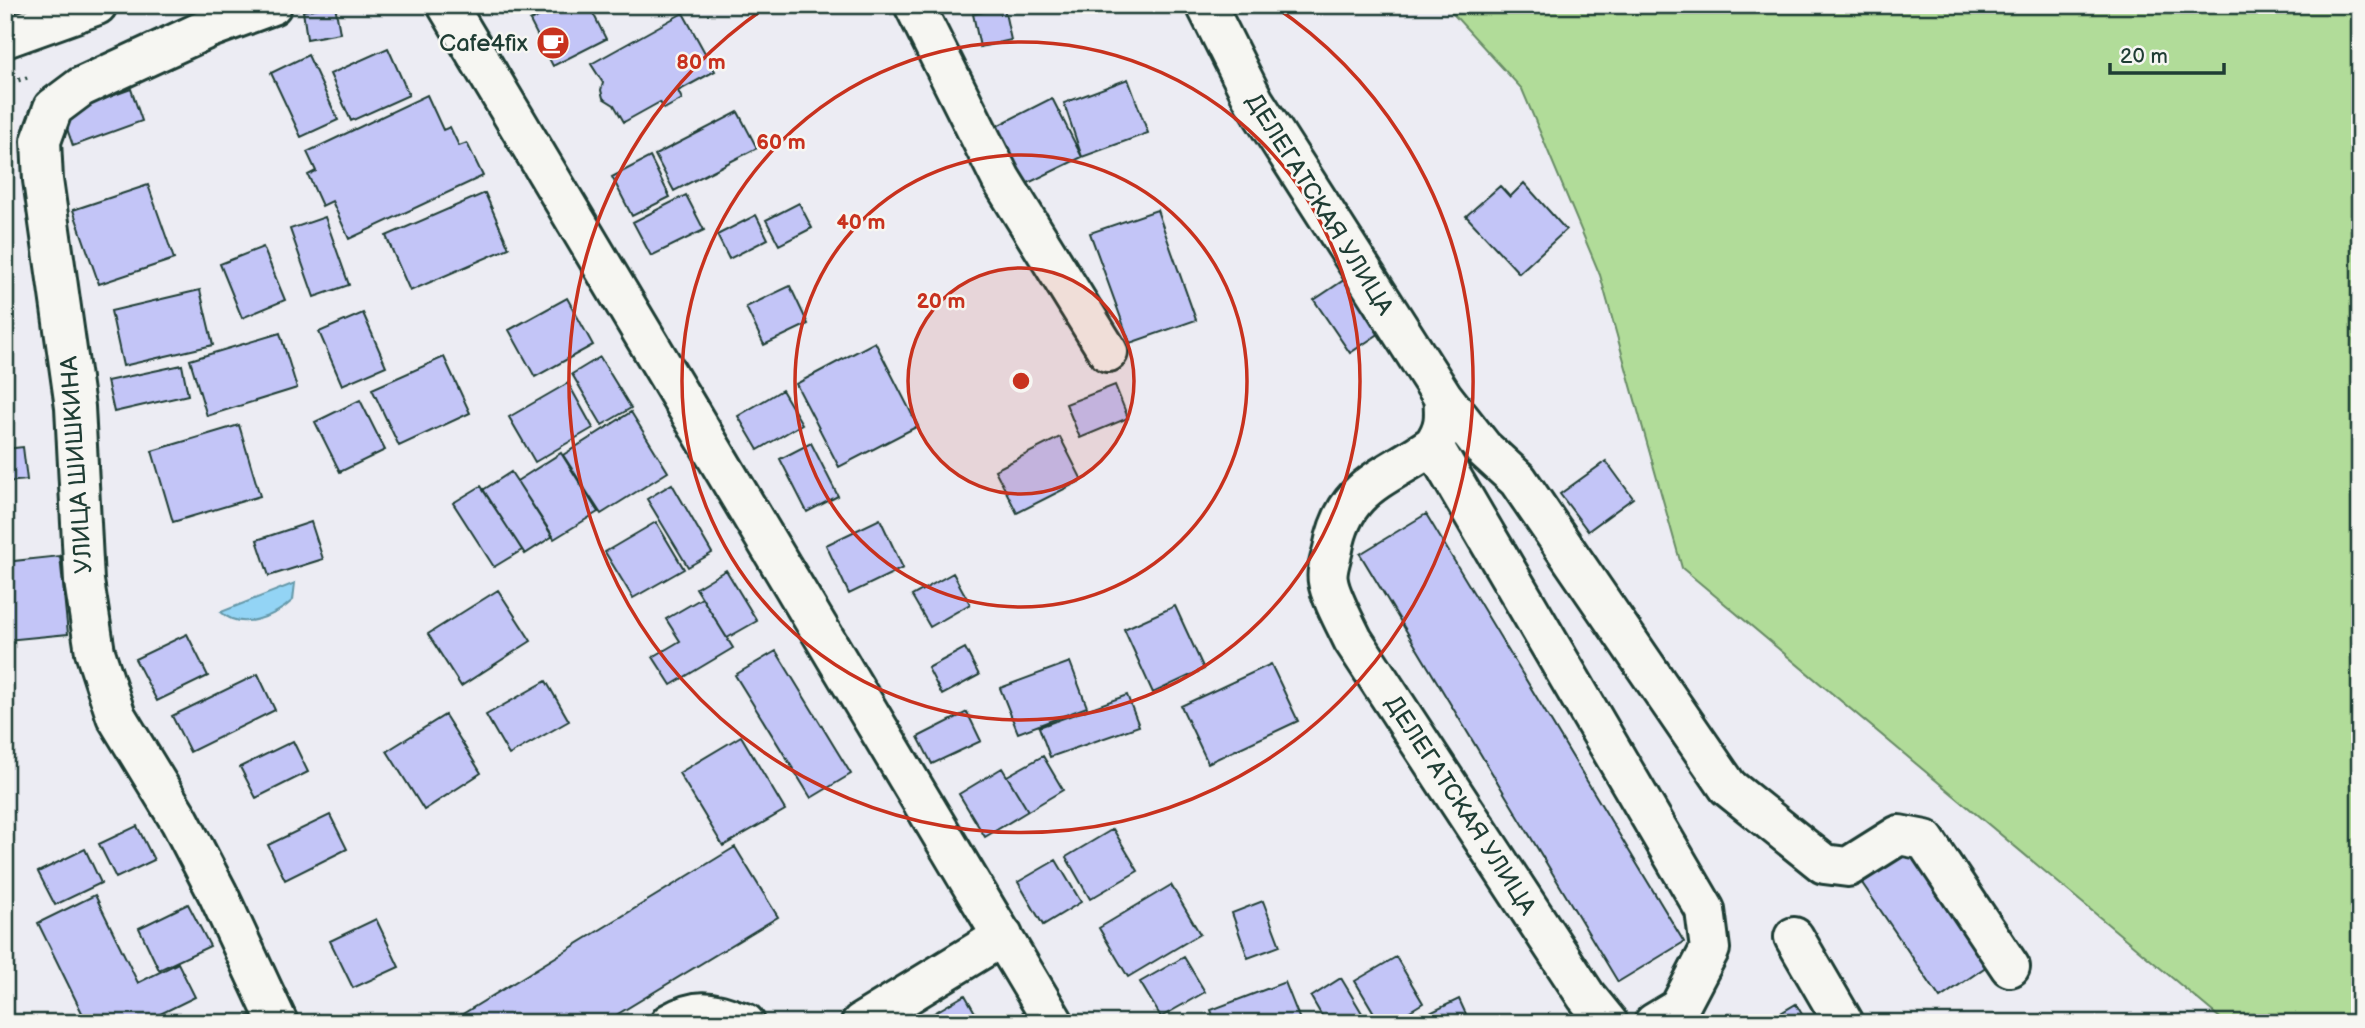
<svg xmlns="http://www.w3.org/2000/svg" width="2365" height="1028" font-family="'Balsamiq Sans',sans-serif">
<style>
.green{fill:#b1dc99;stroke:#688c66;stroke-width:2}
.water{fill:#93d4f5;stroke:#6598a8;stroke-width:2}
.building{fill:#c3c5f7;stroke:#1f3d34;stroke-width:2}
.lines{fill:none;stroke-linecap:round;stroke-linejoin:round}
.minor-casing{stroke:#1f3d34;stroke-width:44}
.major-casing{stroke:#1f3d34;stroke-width:44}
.highway-casing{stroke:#1f3d34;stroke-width:44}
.path{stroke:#1f3d34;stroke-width:4.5;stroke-dasharray:2 5;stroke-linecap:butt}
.minor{stroke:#f6f6f2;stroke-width:38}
.major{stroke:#f6f6f2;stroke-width:38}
.highway{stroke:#f6f6f2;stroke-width:38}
.ring{fill:none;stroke:#c8321e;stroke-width:3.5}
.labels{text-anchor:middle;stroke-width:5;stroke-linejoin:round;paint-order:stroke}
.poi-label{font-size:24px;fill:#1f3d34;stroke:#f6f6f2;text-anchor:end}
.street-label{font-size:24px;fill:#1f3d34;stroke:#f6f6f2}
.centre{fill:#c8321e;stroke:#f6f6f2;stroke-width:3.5}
.ring-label{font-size:21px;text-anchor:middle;font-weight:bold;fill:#c8321e;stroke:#f6f6f2;stroke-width:5;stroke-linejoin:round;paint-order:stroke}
</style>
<rect width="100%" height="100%" fill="#ececf3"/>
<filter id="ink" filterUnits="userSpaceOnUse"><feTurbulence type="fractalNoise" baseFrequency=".0143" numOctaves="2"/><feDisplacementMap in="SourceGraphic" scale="14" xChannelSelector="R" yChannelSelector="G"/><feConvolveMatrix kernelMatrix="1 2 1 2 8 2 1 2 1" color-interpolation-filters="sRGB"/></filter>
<g filter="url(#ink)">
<path class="green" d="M1445,5h915v1018h-134l-544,-455 -82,-293 -78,-186z"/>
<path class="water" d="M295,583l-2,17c-18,17 -53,31 -72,12z"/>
<path class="building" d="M335,5l5,28 -33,6 -4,-28z
M560,5h29l17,34 -53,27 -23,-45z
M1004,8l7,32 -31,7 -7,-33z
M683,13l32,58 -37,20 4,8 -18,10 -4,-7 -36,20 -10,-17 -11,-7 -2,-8 2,-7 -12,-19z
M388,48l21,47 -58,26 -21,-47z
M308,55l30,65 -37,17 -30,-64z
M1128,79l20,54 -66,24 -18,-54z
M131,89l11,32 -69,25 -11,-32z
M427,95l16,35 7,-3 9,19 8,-3 16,33 -134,63 -17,-38 -10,5 -14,-31 8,-4 -9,-19z
M1052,98l30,59 -64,31 -29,-58z
M738,112l19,36 -83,43 -19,-36z
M650,157l20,40 -38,19 -20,-39z
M1524,183l42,47 -47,43 -53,-57 34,-30 10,11z
M148,185l26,74 -75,25 -26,-74z
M485,193l24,55 -99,43 -24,-55z
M686,195l18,35 -53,26 -18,-34z
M799,203l13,25 -33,17 -13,-25z
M1157,210l39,110 -66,23 -40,-110z
M756,215l12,24 -39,20 -12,-24z
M325,217l24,68 -35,12 -24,-68z
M263,247l22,53 -43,18 -22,-54z
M1344,280l36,53 -30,20 -36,-53z
M790,286l18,38 -44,21 -18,-38z
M200,290l13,55 -90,21 -12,-55z
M567,298l26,47 -58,32 -26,-47z
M363,313l23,53 -44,19 -23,-53z
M280,333l17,55 -90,28 -17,-56z
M875,342l43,84 -79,41 -43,-83z
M444,357l26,56 -71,33 -27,-57z
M600,357l31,51 -29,17 -30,-51z
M182,365l6,30 -74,17 -7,-31z
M568,383l25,45 -58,34 -26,-45z
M1115,385l13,33 -48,20 -14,-34z
M782,390l20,34 -44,26 -20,-34z
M360,400l25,50 -45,22 -25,-50z
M631,412l37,60 -67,42 -38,-59z
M239,425l21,71 -87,26 -21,-71z
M1060,437l22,43 -65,33 -22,-43z
M811,443l27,53 -31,16 -27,-53z
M23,447l4,33 -22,2v-33z
M561,453l37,59 -44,27 -37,-58z
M1606,461l27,37 -45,33 -28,-37z
M511,472l42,64 -28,18 -42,-64z
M672,484l40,69 -24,14 -41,-68z
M481,486l41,64 -28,17 -41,-64z
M1426,514l258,428 -66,40 -258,-428z
M880,519l23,49 -54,26 -23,-49z
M311,522l12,37 -54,17 -12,-36z
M656,522l28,47 -51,29 -28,-46z
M60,556l8,78 -61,6 -2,-78z
M726,570l31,51 -30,17 -31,-50z
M953,573l17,31 -40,23 -18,-31z
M498,590l33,51 -70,45 -33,-52z
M702,598l31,50 -62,37 -18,-28 27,-16 -14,-22z
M1175,606l29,63 -51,24 -29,-64z
M187,634l21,42 -51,25 -22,-42z
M965,648l14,27 -37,20 -14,-27z
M776,651l75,123 -40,24 -76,-123z
M1070,662l17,45 -69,26 -18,-45z
M1271,664l27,57 -90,42 -27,-57z
M258,674l17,36 -85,42 -18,-36z
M546,681l23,40 -60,34 -23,-40z
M1127,695l12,31 -89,31 -11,-30z
M967,712l14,29 -49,23 -14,-27z
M445,715l36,58 -57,37 -37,-59z
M741,736l44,74 -62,36 -44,-73z
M293,741l15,31 -52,26 -16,-31z
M1043,756l20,34 -35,21 -21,-35z
M1002,768l26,43 -43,26 -26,-43z
M330,815l17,34 -62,31 -17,-35z
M137,826l17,34 -38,18 -17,-34z
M1113,829l25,42 -48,28 -24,-42z
M735,847l43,70 -175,106h-155z
M85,849l16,34 -46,22 -17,-33z
M1912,849l78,115 -50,34 -78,-115z
M1056,860l25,42 -38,23 -25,-43z
M1171,885l29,49 -72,43 -29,-49z
M95,895l43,88 40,-20 17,34 -53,26h-55l-49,-100z
M1263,901l17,45 -32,12 -16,-45z
M188,904l22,42 -51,24 -20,-42z
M376,919l23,48 -46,21 -23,-47z
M1184,957l21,35 -44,25 -21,-35z
M1396,957l27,46 -33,20h-10l-25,-42z
M1341,978l27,45h-42l-15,-26z
M1285,982l15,38 -9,3h-75l-5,-13z
M965,995l16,28h-64z
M1459,999l11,24h-61z
M1796,1004l11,19h-43z
M258,1011l6,12h-30z"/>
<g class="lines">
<defs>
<path id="minor" d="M272,5l-65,24 -126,58 -28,21 -12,33 2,39 32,227 9,174 11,71 21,64 64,105 38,73 60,129
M914,5l87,174 107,173
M1206,5l48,96 189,296
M1433,445c12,-17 12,-28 10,-48l40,51 35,32 210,307 96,77 24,3 51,-32 26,5 85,127
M1794,937l50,86
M670,1023c32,-18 43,-10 75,0
M861,1023l142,-87
M1608,1023l-22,-27 -233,-356c-7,-15 -23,-44 -25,-59 -2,-10 3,-23 5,-32 11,-64 54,-71 100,-104l272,465 5,39 -31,59 -25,15"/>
<path id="major" d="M447,5l607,1018"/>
<path id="highway" d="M5,38l92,-33"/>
</defs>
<use href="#minor" class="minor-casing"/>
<use href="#major" class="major-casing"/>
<use href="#highway" class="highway-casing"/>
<path class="path" d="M5,84l24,-7
M5,101l5,14"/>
<use href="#minor" class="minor"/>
<use href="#major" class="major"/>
<use href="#highway" class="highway"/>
</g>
</g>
<circle cx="1021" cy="381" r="113" fill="#c8321e" fill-opacity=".12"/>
<g class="ring">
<circle cx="1021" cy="381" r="113"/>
<circle cx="1021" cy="381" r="226"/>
<circle cx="1021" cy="381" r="339"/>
<path d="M1274 6A452 452 0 1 1 768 6"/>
</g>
<defs>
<symbol id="cafe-disc" viewBox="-11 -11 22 22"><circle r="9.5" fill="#c8321e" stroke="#f6f6f2"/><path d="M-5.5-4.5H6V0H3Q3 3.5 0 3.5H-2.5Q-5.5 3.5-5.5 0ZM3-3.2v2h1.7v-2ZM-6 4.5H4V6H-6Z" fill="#fff"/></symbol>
</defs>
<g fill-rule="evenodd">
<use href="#cafe-disc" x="534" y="24" width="38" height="38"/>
</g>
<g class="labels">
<g class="poi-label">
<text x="528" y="51">Cafe4fix</text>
</g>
<g class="street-label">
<text transform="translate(1320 204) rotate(58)" y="8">ДЕЛЕГАТСКАЯ УЛИЦА</text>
<text transform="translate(76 465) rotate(-94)" y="8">УЛИЦА ШИШКИНА</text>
<text transform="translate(1461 805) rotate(57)" y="8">ДЕЛЕГАТСКАЯ УЛИЦА</text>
</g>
</g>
<circle cx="1021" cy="381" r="10" class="centre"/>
<g class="ring-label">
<text x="701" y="69">80 m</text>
<text x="781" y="149">60 m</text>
<text x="861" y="229">40 m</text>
<text x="941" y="308">20 m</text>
</g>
<rect width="2365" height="1028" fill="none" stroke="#f6f6f2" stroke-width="28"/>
<rect x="14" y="14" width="2337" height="1000" fill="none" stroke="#1f3d34" stroke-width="2.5" filter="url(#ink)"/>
<path d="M2110 63v10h114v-10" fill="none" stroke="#1f3d34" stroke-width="3.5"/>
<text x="2120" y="63" font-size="21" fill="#1f3d34" stroke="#f6f6f2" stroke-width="5" paint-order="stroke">20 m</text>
</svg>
